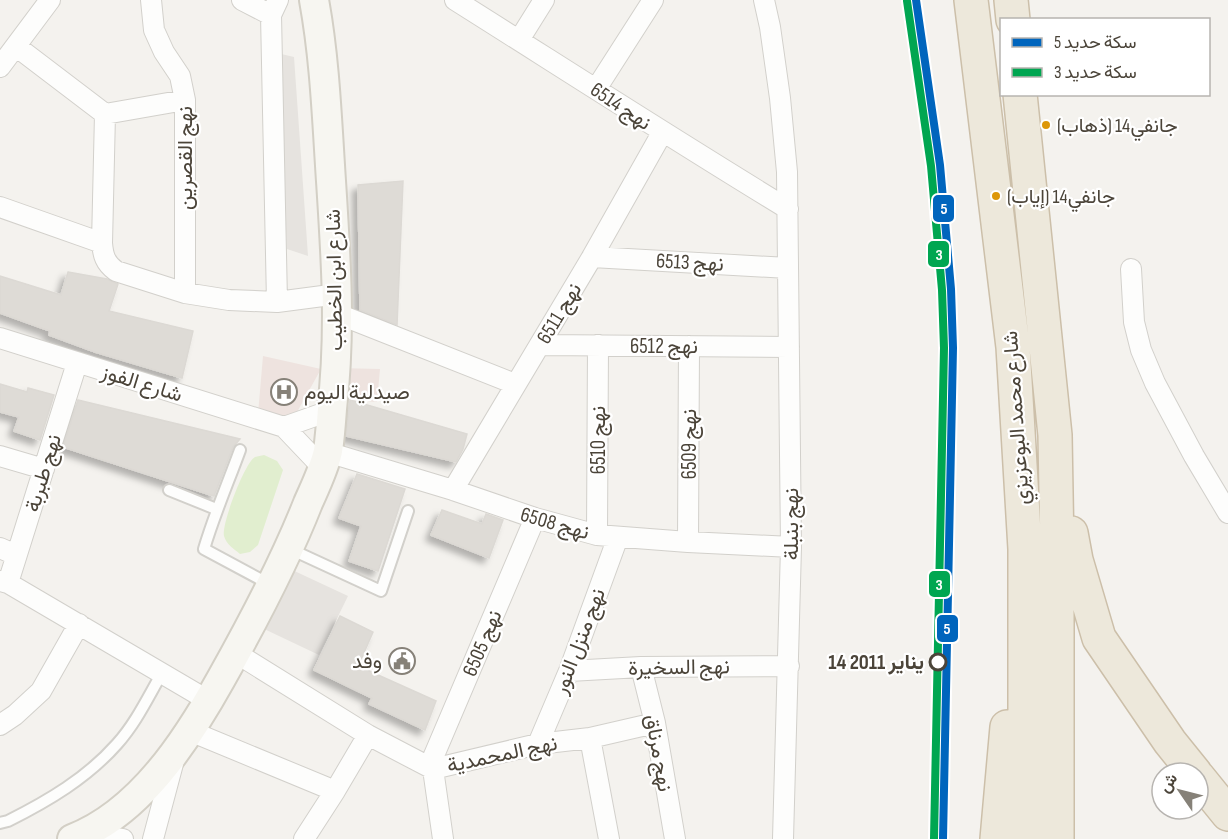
<svg xmlns="http://www.w3.org/2000/svg" width="1228" height="839" font-family="'Sofia Sans Condensed',Vazirmatn,sans-serif">
<style>
.medical{fill:#eee3df}
.green{fill:#e1eecf}
.parking{fill:#e6e3df}
.building{fill:#dedbd6;stroke:#dcd9d4;stroke-width:1.5;filter:url(#shadow)}
.lines{fill:none;stroke-linecap:round;stroke-linejoin:round}
.lane-casing{stroke:#d2d0cb;stroke-width:14}
.street-casing{stroke:#d2d0cb;stroke-width:22}
.secondary-casing{stroke:#d3cfc5;stroke-width:32}
.highway-casing{stroke:#ccbfa9;stroke-width:36}
.lane{stroke:#fdfdfc;stroke-width:10}
.street{stroke:#fdfdfc;stroke-width:20}
.secondary{stroke:#f7f6f1;stroke-width:28}
.highway{stroke:#ede8db;stroke-width:33}
.rail-1-casing{stroke:#fff;stroke-width:12}
.rail-2-casing{stroke:#fff;stroke-width:12}
.rail-1{stroke:#0065bd;stroke-width:8}
.rail-2{stroke:#00a651;stroke-width:8}
.bus-dot{fill:#dd9709;stroke:#fff;stroke-width:2}
.stop-dot{fill:#fff;stroke:#4b4439;stroke-width:3}
.labels{text-anchor:middle;stroke-width:4.5;stroke-linejoin:round;paint-order:stroke}
.bus-label{font-size:20px;fill:#4b4439;stroke:#fff;text-anchor:start}
.street-label{font-size:21px;fill:#4b4439;stroke:#fff}
.poi-label{font-size:21px;fill:#4b4439;stroke:#fff;text-anchor:start}
.stop-label{font-size:21px;font-weight:bold;fill:#4b4439;stroke:#fff;text-anchor:end}
.line-badge{stroke:#fff;stroke-width:2}
.badge-label{font-size:16px;text-anchor:middle;font-weight:bold;fill:#fff}
</style>
<defs>
<filter id="shadow"><feDropShadow dx="-5.5" dy="5.5" stdDeviation="3" flood-color="#0004"/></filter>
</defs>
<rect width="100%" height="100%" fill="#f4f2ee"/>
<path class="medical" d="M263,356l58,13 -29,52 -34,-7z
M338,368l42,1 -3,33 -40,-3z"/>
<path class="green" d="M264,455l13,6 6,9 -25,75 -8,7 -10,2c-6,-5 -14,-10 -16,-18 -3,-11 21,-74 31,-79 3,-1 6,-1 9,-2z"/>
<path class="parking" d="M277,53l17,4 14,199 -21,-7z
M288,568l60,28 -29,59 -59,-28z"/>
<path class="building" d="M403,181l-6,144 -37,-15 -2,-125z
M68,272l39,7 11,5 -9,27 84,20 -11,47 -87,-26 -46,-17 1,-4 -50,-18v-37l61,19z
M0,384l27,8 1,-4 26,7 -14,45 -26,-9 5,-14 -19,-5z
M78,400l162,39 -7,8 -19,49 -151,-49z
M350,400l117,34 -4,15 -7,13 -110,-26z
M357,474l48,15 -27,82 -29,-10 12,-35 -22,-8z
M442,510l40,14 4,-10 17,6 -14,38 -58,-23z
M340,616l33,16 -15,34 78,35 -11,29 -56,-26 3,-6 -58,-28z"/>
<g class="lines">
<defs>
<path id="lane" d="M240,450c-12,33 -26,65 -36,99l67,36
M169,490l47,19
M290,549l91,42 27,-80
M0,823l8,-2c40,-20 79,-43 109,-77 19,-21 31,-47 45,-71"/>
<path id="street" d="M151,0l3,30 10,22 16,24 5,24v193
M242,0l29,15
M455,0c111,70 221,141 333,209
M764,0l6,27 10,71 7,74 4,375 -8,292
M519,40l25,-40
M17,47l88,67 80,-14
M0,67l50,-67
M596,89l57,-89
M105,114l-3,129c1,12 3,20 14,28l69,22 44,7 48,2 61,-8
M0,207l102,36
M592,257l196,11
M1131,269l3,53 7,28 14,33 39,73 34,57
M277,302l-6,-287 7,-15
M338,314l177,70
M0,338l284,89 38,40
M540,345l249,2
M284,427l48,-17
M327,452l126,38 82,28 62,17 91,7 103,5
M0,456l44,13
M453,490l139,-233 70,-124
M597,535l1,-190
M688,542l1,-196
M0,548l16,7
M0,581l8,2 201,118
M8,583l69,-220
M236,653l132,82 65,34 105,-25 52,-6 65,-15
M641,667l14,56 20,116
M569,671l72,-4 148,-1
M0,725l15,-10 26,-24 38,-67
M190,731l145,60
M590,738l19,101
M538,744l31,-73 49,-134
M429,767l106,-249
M433,769l10,70
M86,833l37,6
M153,839l21,-79
M304,839l31,-48 33,-56"/>
<path id="secondary" d="M72,839c68,-26 115,-99 149,-160 32,-57 63,-115 87,-176 7,-16 16,-34 20,-52 2,-14 3,-28 4,-42 9,-77 4,-151 -1,-228 -4,-60 -6,-121 -17,-181"/>
<path id="highway" d="M971,0l42,347 12,202v290
M1011,0l2,20
M1020,94l35,341 2,114v290
M1071,533l5,27 23,78 71,104 25,31
M1198,777l30,37
M997,839l10,-112"/>
</defs>
<use href="#lane" class="lane-casing"/>
<use href="#street" class="street-casing"/>
<use href="#secondary" class="secondary-casing"/>
<use href="#highway" class="highway-casing"/>
<use href="#lane" class="lane"/>
<use href="#street" class="street"/>
<use href="#secondary" class="secondary"/>
<use href="#highway" class="highway"/>
<defs>
<path id="rail-1" d="M916,0l24,165 11,124 2,59 -10,491"/>
<path id="rail-2" d="M907,1l24,165 11,124 2,58 -10,491"/>
</defs>
<use href="#rail-1" class="rail-1-casing"/>
<use href="#rail-2" class="rail-2-casing"/>
<use href="#rail-1" class="rail-1"/>
<use href="#rail-2" class="rail-2"/>
</g>
<defs>
<symbol id="hospital-ring" viewBox="-11 -11 22 22"><circle r="9.5" fill="#fff" stroke="#868178" stroke-width="1.5"/><path d="M-5-5h3v3.5h4V-5h3V5h-3V1.5h-4V5h-3Z" fill="#868178"/></symbol>
<symbol id="civic-ring" viewBox="-11 -11 22 22"><circle r="9.5" fill="#fff" stroke="#868178" stroke-width="1.5"/><path d="M-.6-6.5H3V-4.5H.6V-3L4-1V1h2V6H-6V1h2V-1L-.6-3ZM-1.2 2.5V6h2.4V2.5Z" fill="#868178"/></symbol>
</defs>
<g fill-rule="evenodd">
<use href="#hospital-ring" x="269" y="377" width="30" height="30"/>
<use href="#civic-ring" x="387" y="646" width="30" height="30"/>
</g>
<g class="bus-dot">
<circle cx="1046" cy="125" r="5"/>
<circle cx="996" cy="196" r="5"/>
</g>
<circle class="stop-dot" cx="938" cy="662" r="8"/>
<g class="labels">
<g class="bus-label">
<text x="1057" y="132">جانفي14 (ذهاب)</text>
<text x="1007" y="203">جانفي14 (إياب)</text>
</g>
<g class="street-label">
<text transform="translate(621 106) rotate(34)" y="7">نهج 6514</text>
<text transform="translate(185 158) rotate(-90)" y="7">نهج القصرين</text>
<text transform="translate(690 262) rotate(3)" y="7">نهج 6513</text>
<text transform="translate(334 280) rotate(-91)" y="7">شارع ابن الخطيب</text>
<text transform="translate(559 313) rotate(-59)" y="7">نهج 6511</text>
<text x="664" y="353">نهج 6512</text>
<text transform="translate(142 383) rotate(17)" y="7">شارع الفوز</text>
<text transform="translate(1016 418) rotate(-94)" y="7">شارع محمد البوعزيزي</text>
<text transform="translate(598 440) rotate(-90)" y="7">نهج 6510</text>
<text transform="translate(689 444) rotate(-90)" y="7">نهج 6509</text>
<text transform="translate(43 473) rotate(-73)" y="7">نهج طبربة</text>
<text transform="translate(555 523) rotate(16)" y="7">نهج 6508</text>
<text transform="translate(791 524) rotate(-90)" y="7">نهج بنبلة</text>
<text transform="translate(579 641) rotate(-69)" y="7">نهج منزل النور</text>
<text transform="translate(482 643) rotate(-67)" y="7">نهج 6505</text>
<text transform="translate(679 667) rotate(-1)" y="7">نهج السخيرة</text>
<text transform="translate(659 753) rotate(80)" y="7">نهج مرناق</text>
<text transform="translate(502 754) rotate(-12)" y="7">نهج المحمدية</text>
</g>
<g class="poi-label">
<text x="304" y="399">صيدلية اليوم</text>
<text x="382" y="668" text-anchor="end">وفد</text>
</g>
<g class="stop-label">
<text x="924" y="669">14 يناير 2011</text>
</g>
</g>
<g class="line-badge">
<rect x="932" y="194" width="23" height="29" rx="6" fill="#0065bd"/>
<rect x="927" y="240" width="23" height="28" rx="6" fill="#00a651"/>
<rect x="928" y="570" width="23" height="28" rx="6" fill="#00a651"/>
<rect x="936" y="614" width="23" height="29" rx="6" fill="#0065bd"/>
</g>
<g class="badge-label">
<text x="944" y="214">5</text>
<text x="939" y="260">3</text>
<text x="939" y="590">3</text>
<text x="947" y="634">5</text>
</g>
<rect x="1000" y="18" width="210" height="78" fill="#ffffff" stroke="#b7b4b0" stroke-width="1.5"/>
<rect x="1012" y="38" width="30" height="9" fill="#0065bd" stroke="#b7b4b0" stroke-width="1.5"/>
<text x="1054" y="48" font-size="18" fill="#4b4439">سكة حديد 5</text>
<rect x="1012" y="68" width="30" height="9" fill="#00a651" stroke="#b7b4b0" stroke-width="1.5"/>
<text x="1054" y="78" font-size="18" fill="#4b4439">سكة حديد 3</text>
<g transform="translate(1180 791) rotate(305)"><circle r="28" fill="#ffffff" stroke="#b7b4b0" stroke-width="1.5"/>
<path d="M0-4.5L10 22L0 15L-10 22Z" fill="#868178"/>
<text y="-9" font-size="16" font-weight="bold" text-anchor="middle" fill="#4b4439">ش</text>
</g>
</svg>
